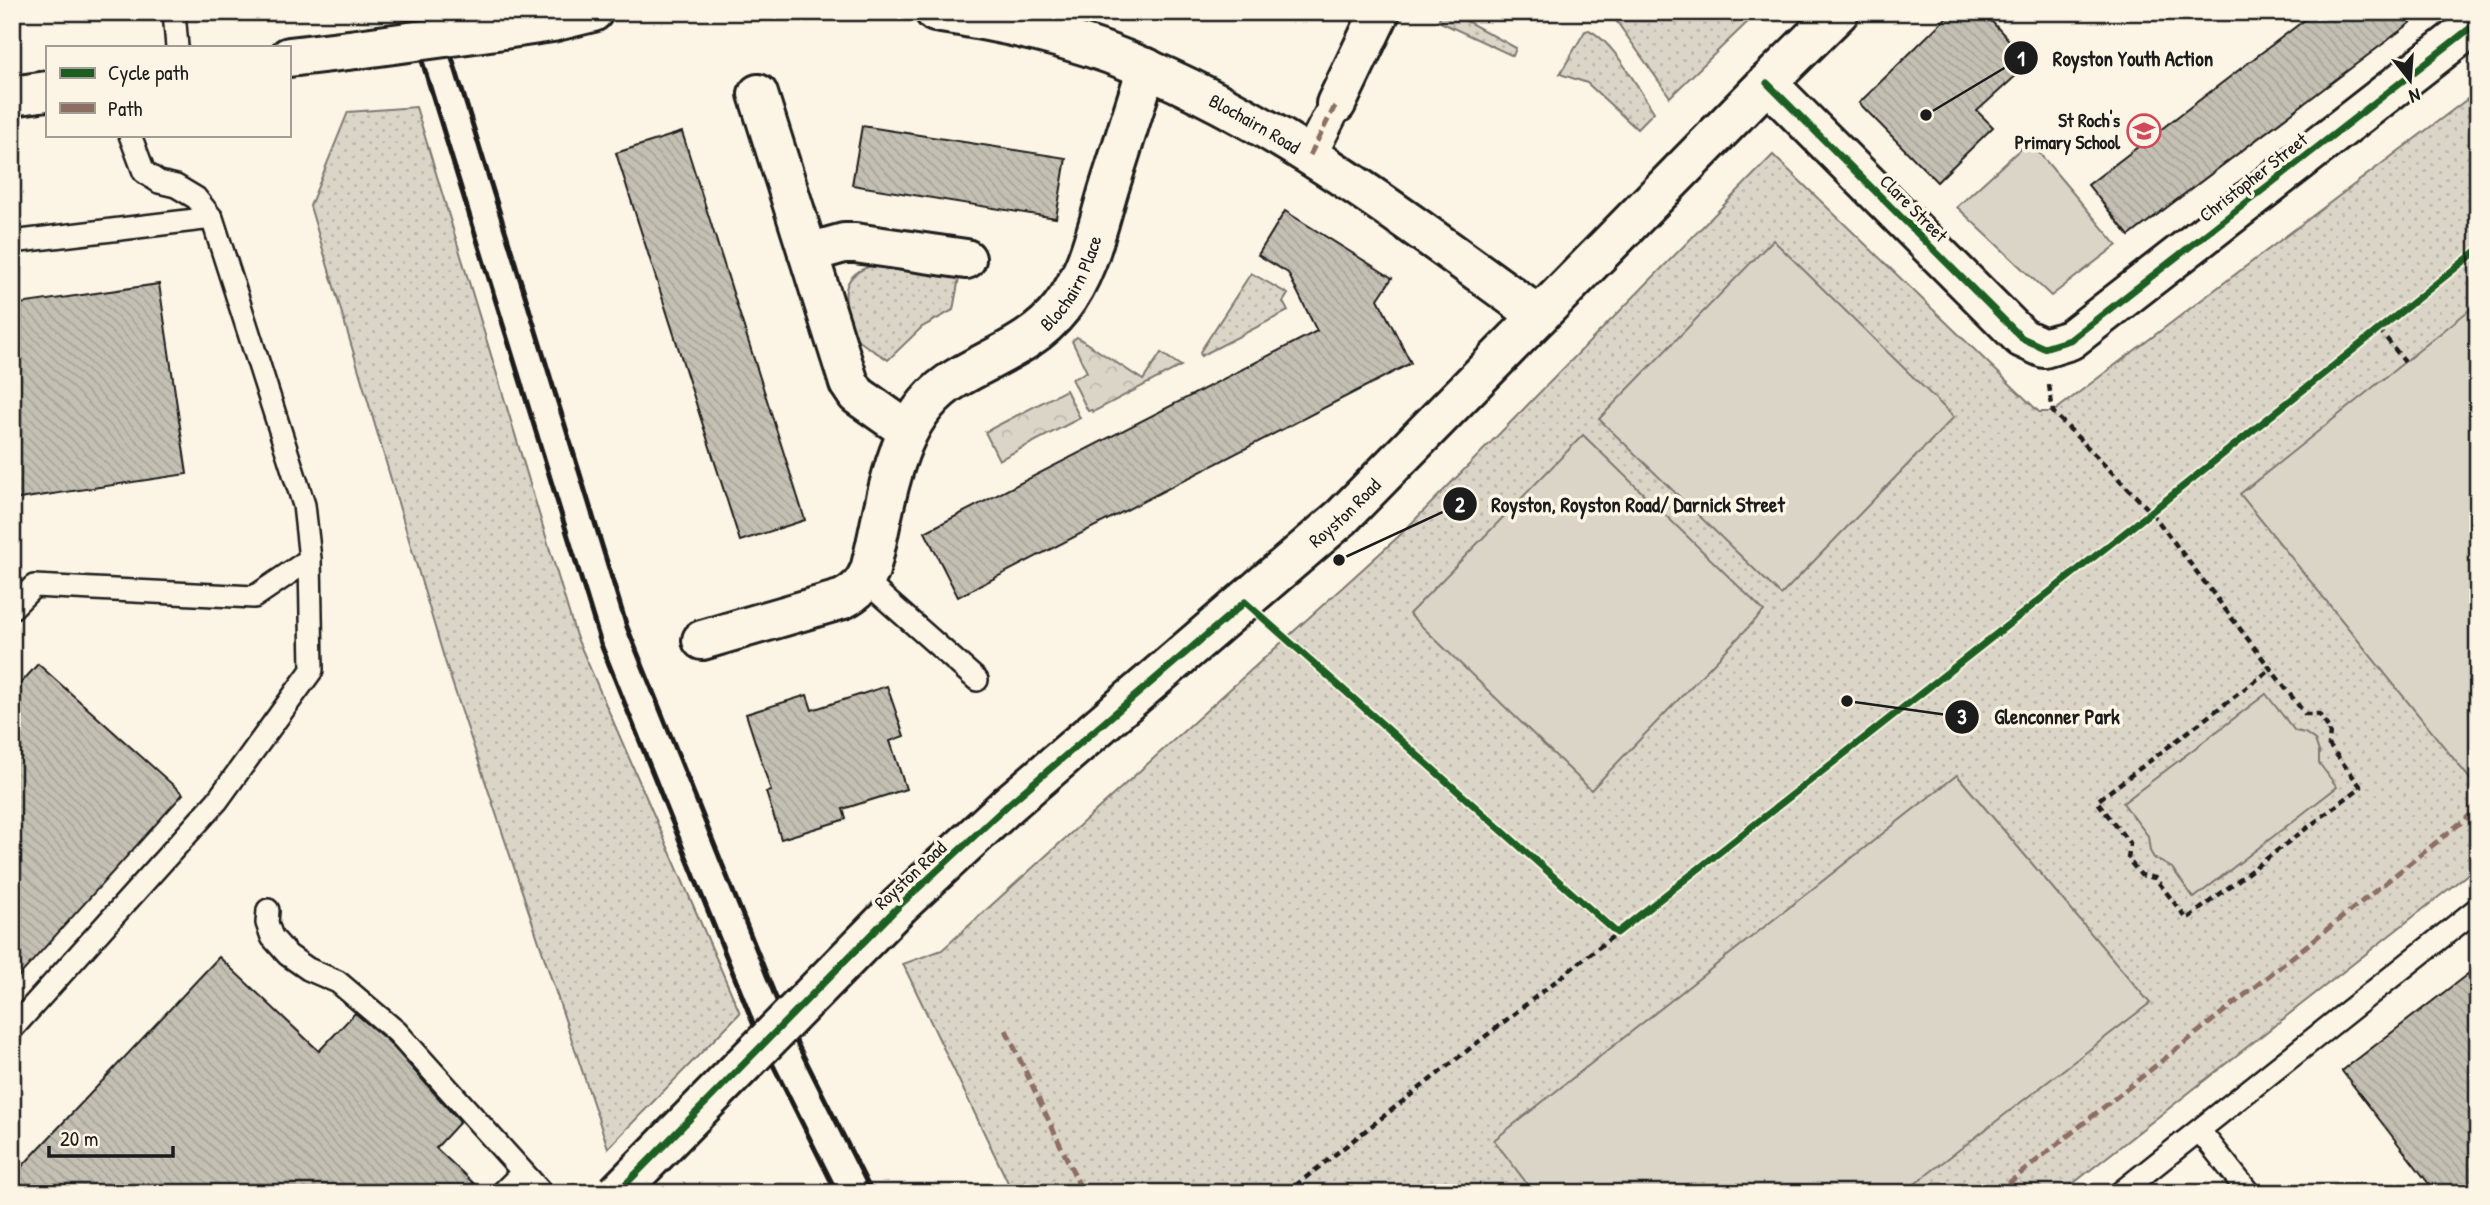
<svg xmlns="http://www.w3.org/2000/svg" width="2490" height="1205" font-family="'Patrick Hand',sans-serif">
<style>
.grass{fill:url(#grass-dots);stroke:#7c7872;stroke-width:2}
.forest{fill:url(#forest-crowns);stroke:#7c7872;stroke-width:2}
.garden{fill:#dbd5c8;stroke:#7c7872;stroke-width:2}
.building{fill:url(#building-back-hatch);stroke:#1c1c1c;stroke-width:2}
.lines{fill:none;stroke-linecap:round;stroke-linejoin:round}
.service-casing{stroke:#1c1c1c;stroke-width:26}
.pedestrian-casing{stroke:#1c1c1c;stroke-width:37}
.minor-casing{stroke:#1c1c1c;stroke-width:44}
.tertiary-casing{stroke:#1c1c1c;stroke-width:44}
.path{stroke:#1c1c1c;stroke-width:4.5;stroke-dasharray:7 5;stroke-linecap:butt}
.service{stroke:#fcf5e5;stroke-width:21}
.pedestrian{stroke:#fcf5e5;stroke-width:32}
.minor{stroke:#fcf5e5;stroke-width:38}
.tertiary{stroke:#fcf5e5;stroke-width:38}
.rail{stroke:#1c1c1c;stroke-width:5}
.tertiary-bridge-casing{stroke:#1c1c1c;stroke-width:44;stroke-linecap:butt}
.tertiary-bridge{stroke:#fcf5e5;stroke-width:38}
.quiet{stroke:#8d6e63;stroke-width:5;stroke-dasharray:10 5;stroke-linecap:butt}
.cycleway-casing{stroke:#fcf5e5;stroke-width:11}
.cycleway{stroke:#1b5e20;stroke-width:7}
.labels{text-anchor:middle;stroke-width:7;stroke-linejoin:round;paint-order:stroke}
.poi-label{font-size:19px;font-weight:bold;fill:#1c1c1c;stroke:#fcf5e5;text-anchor:end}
.street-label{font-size:19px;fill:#1c1c1c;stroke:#fcf5e5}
.leader{fill:none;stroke:#1c1c1c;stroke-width:2.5}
.callout-dot{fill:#1c1c1c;stroke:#fcf5e5;stroke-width:2.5}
.mark-label{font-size:21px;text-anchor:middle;font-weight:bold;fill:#fff}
.callout-label{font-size:21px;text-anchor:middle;font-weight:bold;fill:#1c1c1c;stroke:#fcf5e5;stroke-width:7;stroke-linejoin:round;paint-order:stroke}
</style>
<defs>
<pattern id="grass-dots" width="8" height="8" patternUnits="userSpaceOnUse" patternTransform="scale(1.75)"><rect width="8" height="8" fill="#dbd5c8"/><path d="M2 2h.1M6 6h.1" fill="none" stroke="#bbb6ab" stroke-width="1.8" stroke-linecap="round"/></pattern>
<pattern id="forest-crowns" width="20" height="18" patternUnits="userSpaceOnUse" patternTransform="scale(1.75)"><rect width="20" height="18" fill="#dbd5c8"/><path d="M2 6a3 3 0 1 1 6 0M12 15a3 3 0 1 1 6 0" fill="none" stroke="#bbb6ab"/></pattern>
<pattern id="building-back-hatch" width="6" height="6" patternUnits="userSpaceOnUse" patternTransform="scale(1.75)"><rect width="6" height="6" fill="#c4c0b3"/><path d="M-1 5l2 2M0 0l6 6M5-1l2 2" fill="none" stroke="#a8a499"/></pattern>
</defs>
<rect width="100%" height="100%" fill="#fcf5e5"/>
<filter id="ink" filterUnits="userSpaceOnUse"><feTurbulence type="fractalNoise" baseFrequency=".0143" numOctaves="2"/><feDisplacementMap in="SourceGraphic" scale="14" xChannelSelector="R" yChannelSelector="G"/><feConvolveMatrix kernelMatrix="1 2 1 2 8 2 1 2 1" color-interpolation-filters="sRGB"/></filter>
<g filter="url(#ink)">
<path class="grass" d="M1442,12h8l66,36 -3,8 -75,-35z
M1610,12h144l2,2 -86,83z
M1589,30c26,13 49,59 65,82l-17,17 -50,-46 -27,-9 25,-43z
M2478,91v775l-417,327h-1048l-110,-229 39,-14 456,-413 375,-382 266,257h14z
M416,107l160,529 164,377 -132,135 -163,-487 -135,-455 38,-94z
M875,265l84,13 -6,32 -31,17 -34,33c-9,-7 -26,-14 -32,-23 -3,-4 -4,-11 -5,-16 -10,-27 -9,-48 24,-56z
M1251,273l37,21 -5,8 5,9 -87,45 -1,-4z"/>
<path class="forest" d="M1077,337l66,43 18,-27 20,13 -88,46 -1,-2 -4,1 -16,-32 15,-7 -15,-31z
M1066,390l14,28 -81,42 -14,-28z"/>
<path class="garden" d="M2029,141l88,104 -66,51 -94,-89z
M1773,240l181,177 -173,178 -182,-176z
M2478,303v469l-8,7 -230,-285z
M1583,435l181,176 -173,179 -182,-176z
M2266,694l29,37 10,2 10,7 4,12v11l18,24 -143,111 -22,-30 -18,-10 -4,-7 -2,-15 -25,-33z
M1957,775l193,228 -247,190h-369l-40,-53z"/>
<path class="building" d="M1952,12h31l47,51 -53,48 16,16 -56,55 -78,-79z
M2315,12h110l-296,224 -41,-51z
M862,126l204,32 -10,60 -204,-33z
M682,132l123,388 -65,21 -124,-388z
M1285,211l107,67 -14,21 33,64 -453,234 -33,-65 392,-201 -29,-58 -30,-18z
M159,284l28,190 -175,26v-195z
M38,664l145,130 -171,190v-291z
M887,686l17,50 -14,5 16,48 -63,20 3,10 -65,20 -15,-47 5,-1 -25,-77 61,-19 5,15z
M219,957l100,94 36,-38 33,28 72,81 -24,26 48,45h-472v-16z
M2478,966v227h-42l-94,-122z"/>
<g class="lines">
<defs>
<path id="service" d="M174,12l3,35
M12,242l200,-24
M865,581l112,99
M12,608l22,-22 220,11 56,-38 -6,-54 -92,-287 -16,-20 -20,-12 -17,-4 -15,-10 -14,-37
M268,910l-1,13 5,14 16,18 20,14 30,13 59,50 145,161
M12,1029l205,-228 95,-131 -2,-111
M2199,1130l50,63
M502,1193l20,-20
M2120,1193l358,-285"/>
<path id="pedestrian" d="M1310,155l26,-51"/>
<g id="minor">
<path d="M1767,83l255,255 22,10 26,-8 408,-318"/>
<path d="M758,94l91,289 8,12 51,36"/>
<path d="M1336,104l44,-92"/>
<path d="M808,253l36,-10h11l111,16"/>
<path id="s1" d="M702,640l141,-41c14,-7 21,-15 27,-29 17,-65 22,-155 87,-192 37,-22 77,-35 104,-70 28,-36 36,-81 49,-123 12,-39 25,-78 37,-117"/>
</g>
<g id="tertiary">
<path id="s2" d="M935,12c59,9 119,21 175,42 158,59 293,164 429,262"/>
<path d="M518,27l34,-5 41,-10"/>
<path d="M289,57l68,-8"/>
<path d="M12,96l35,-5"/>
<path id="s3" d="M900,905l110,-102 332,-286 425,-434 72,-71"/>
</g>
</defs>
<use href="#service" class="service-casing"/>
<use href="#pedestrian" class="pedestrian-casing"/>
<use href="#minor" class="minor-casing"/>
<use href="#tertiary" class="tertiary-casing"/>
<path class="path" d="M2379,329l26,33
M2049,385l4,27 98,100 154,202h14l11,16 -1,15 32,42 -174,132 -32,-41 -14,-3 -13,-16 2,-15 -33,-43 174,-132
M1286,1193l331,-260"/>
<use href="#service" class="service"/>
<use href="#pedestrian" class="pedestrian"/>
<use href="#minor" class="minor"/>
<use href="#tertiary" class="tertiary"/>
<path class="rail" d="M407,12l195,635 155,386 80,160
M438,12l189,615 155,386 90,180"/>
<defs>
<path id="tertiary-bridge" d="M357,49l161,-22
M617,1193l283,-288"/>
</defs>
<use href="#tertiary-bridge" class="tertiary-bridge-casing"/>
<use href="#tertiary-bridge" class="tertiary-bridge"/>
<path class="quiet" d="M1310,155l26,-51
M1006,1030l77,163
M1996,1193l482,-384"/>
<defs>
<path id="cycleway" d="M1767,83l255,255 22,10 26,-8 408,-318
M617,1193l283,-288 110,-102 235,-201 372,331 534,-421 327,-262"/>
</defs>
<use href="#cycleway" class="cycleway-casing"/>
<use href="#cycleway" class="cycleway"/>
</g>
</g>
<defs>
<symbol id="school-ring" viewBox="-11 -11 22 22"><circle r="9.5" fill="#fcf5e5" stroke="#d1495b" stroke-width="1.5"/><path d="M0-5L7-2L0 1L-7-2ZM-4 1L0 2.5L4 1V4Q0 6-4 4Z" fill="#d1495b"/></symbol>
</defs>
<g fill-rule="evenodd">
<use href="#school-ring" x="2125" y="112" width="38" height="38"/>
</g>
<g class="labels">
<g class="poi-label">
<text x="2120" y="127">St Roch's<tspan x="2120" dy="22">Primary School</tspan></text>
</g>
<g class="street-label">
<text dy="7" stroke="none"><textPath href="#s2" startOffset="341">Blochairn Road</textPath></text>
<text transform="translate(2253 177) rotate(-38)" y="7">Christopher Street</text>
<text transform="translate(1914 208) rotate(45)" y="7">Clare Street</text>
<text dy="7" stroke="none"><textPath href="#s1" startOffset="558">Blochairn Place</textPath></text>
<text dy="7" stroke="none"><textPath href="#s3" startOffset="593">Royston Road</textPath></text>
<text transform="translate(910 875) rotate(-43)" y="7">Royston Road</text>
</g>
</g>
<path class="leader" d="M1926 115L2021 58M1339 560L1460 504M1847 701L1962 717"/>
<g class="callout-dot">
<circle cx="1926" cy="115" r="7"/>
<circle cx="1339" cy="560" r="7"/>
<circle cx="1847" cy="701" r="7"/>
<circle cx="2021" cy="58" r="18"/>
<circle cx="1460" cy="504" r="18"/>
<circle cx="1962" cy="717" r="18"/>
</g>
<g class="mark-label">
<text x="2021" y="66">1</text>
<text x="1460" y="512">2</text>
<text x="1962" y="724">3</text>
</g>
<g class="callout-label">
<text x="2133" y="66">Royston Youth Action</text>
<text x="1638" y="512">Royston, Royston Road/ Darnick Street</text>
<text x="2057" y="724">Glenconner Park</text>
</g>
<rect width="2490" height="1205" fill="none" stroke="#fcf5e5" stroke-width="42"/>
<rect x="21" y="21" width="2448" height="1163" fill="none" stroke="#1c1c1c" stroke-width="2.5" filter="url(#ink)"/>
<rect x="46" y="46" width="245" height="91" fill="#fcf5e5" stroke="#a29e95" stroke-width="2"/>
<rect x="60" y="68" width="35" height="10" fill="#1b5e20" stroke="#a29e95" stroke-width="2"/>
<text x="108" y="80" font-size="21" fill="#1c1c1c">Cycle path</text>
<rect x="60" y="103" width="35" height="10" fill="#8d6e63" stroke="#a29e95" stroke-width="2"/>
<text x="108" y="116" font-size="21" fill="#1c1c1c">Path</text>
<g transform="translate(2410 80) rotate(163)" stroke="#fcf5e5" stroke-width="5" paint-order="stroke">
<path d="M0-5L12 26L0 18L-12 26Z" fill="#1c1c1c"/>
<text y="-10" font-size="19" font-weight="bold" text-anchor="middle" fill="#1c1c1c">N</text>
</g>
<path d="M49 1146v10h124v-10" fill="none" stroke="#1c1c1c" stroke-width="3.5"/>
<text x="60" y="1146" font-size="21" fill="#1c1c1c" stroke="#fcf5e5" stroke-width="5" paint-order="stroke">20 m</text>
</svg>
